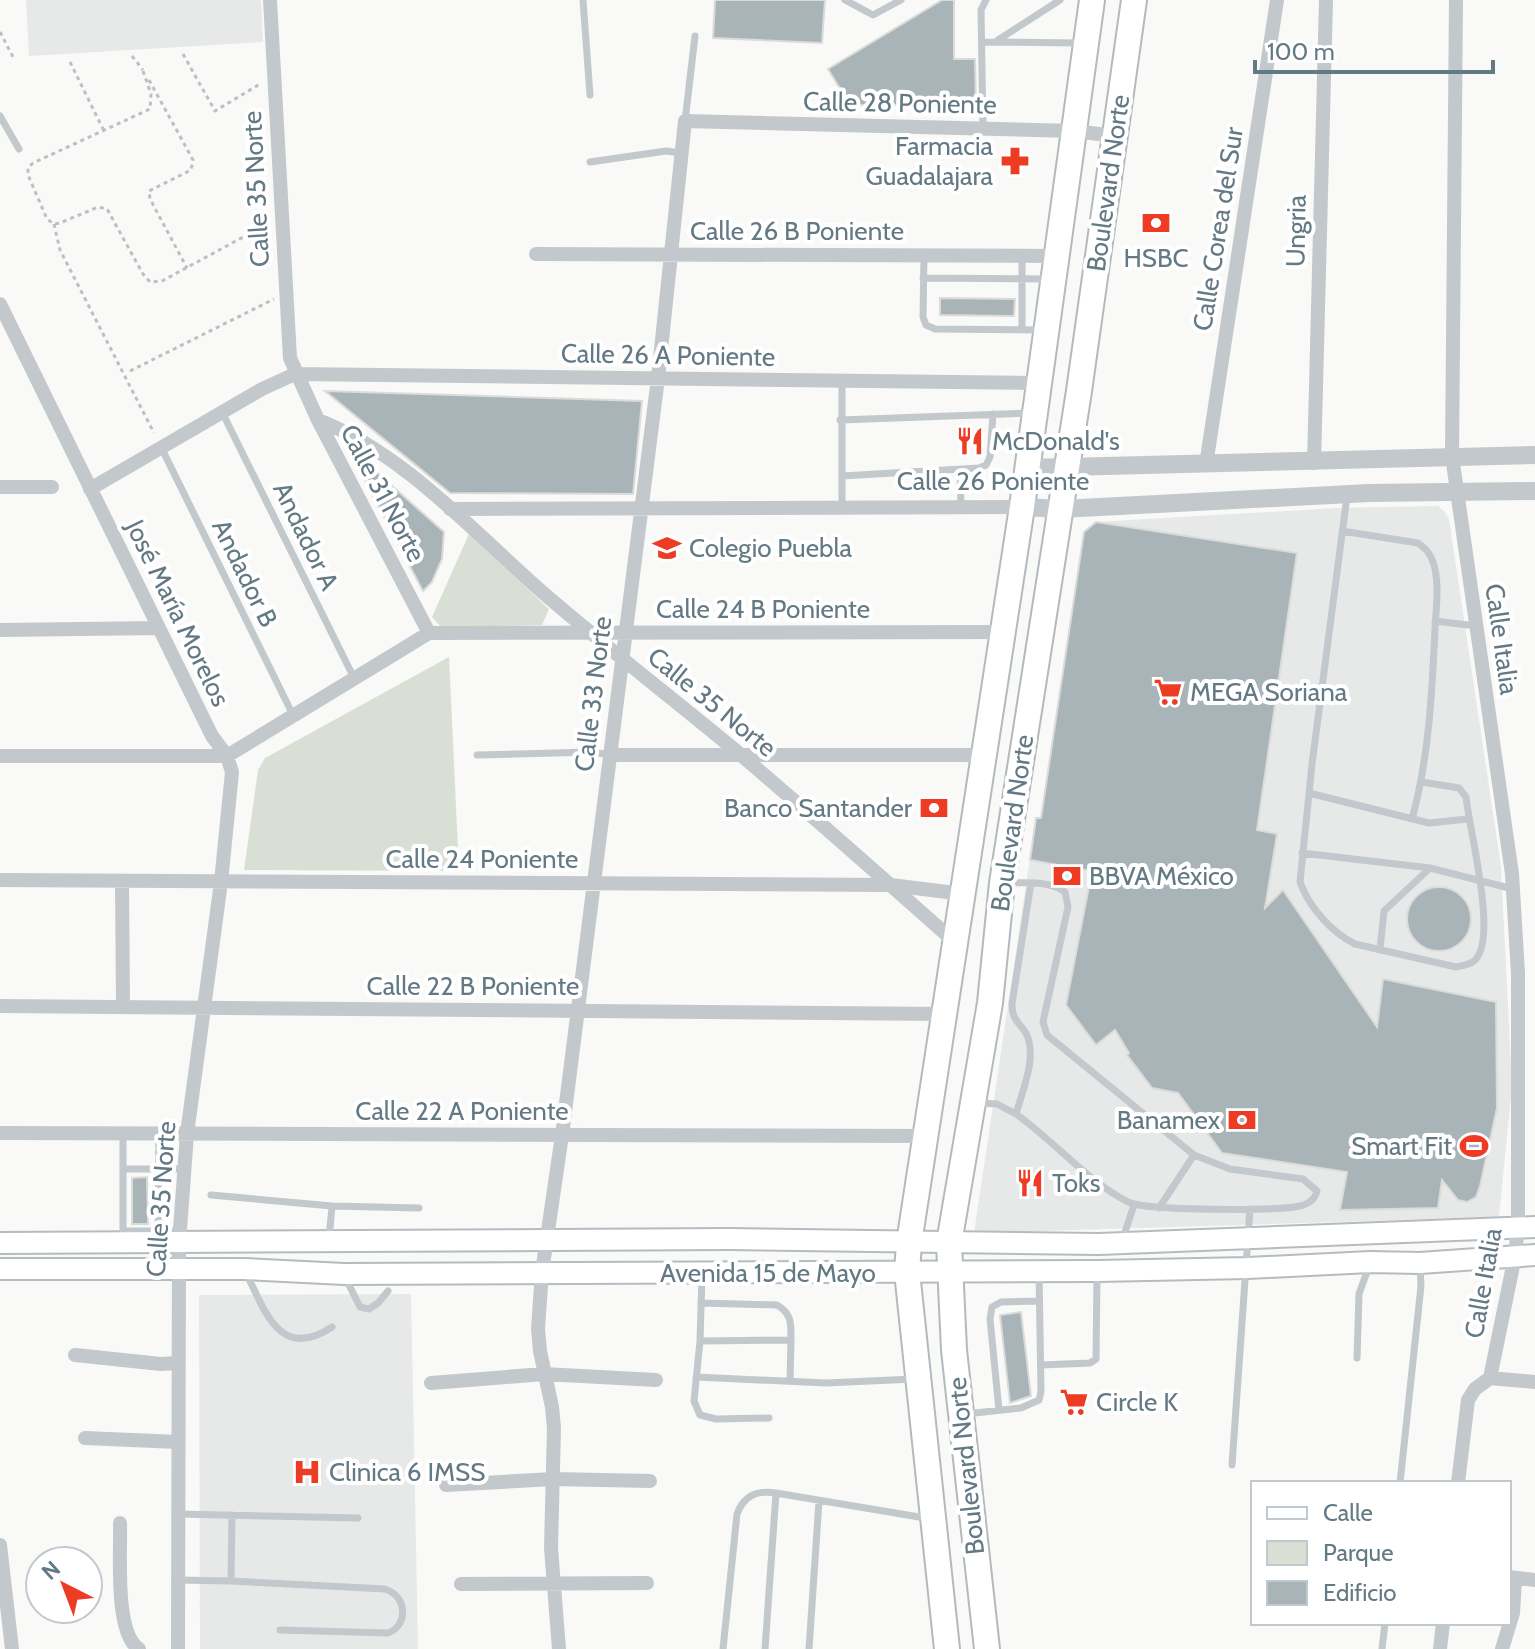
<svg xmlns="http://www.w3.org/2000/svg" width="1535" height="1649" font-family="Cabin,sans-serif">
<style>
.built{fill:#e7e9e8}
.green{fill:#dadfd6}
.building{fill:#a9b4b9;stroke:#dbdbd9;stroke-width:2}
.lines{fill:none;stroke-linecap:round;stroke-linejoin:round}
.secondary-casing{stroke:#b4bcc0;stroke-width:24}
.primary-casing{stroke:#b3babe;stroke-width:28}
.path{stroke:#bcc0c3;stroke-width:3;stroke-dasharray:4 4;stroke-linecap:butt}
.service{stroke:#c2c8cb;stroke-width:7}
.minor{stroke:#c2c8cb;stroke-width:14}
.tertiary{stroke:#c2c8cb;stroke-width:18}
.secondary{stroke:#fff;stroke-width:20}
.primary{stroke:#fff;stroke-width:24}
.labels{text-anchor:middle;stroke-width:8;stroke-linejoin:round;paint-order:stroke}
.street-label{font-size:26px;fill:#637984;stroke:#fff}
.poi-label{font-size:26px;fill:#637984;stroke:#fff;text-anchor:start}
</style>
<rect width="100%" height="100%" fill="#f9f9f7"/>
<path class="built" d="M26,0h235l2,42 -234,14z
M1438,506l6,5 5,8 52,348 11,219 -13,131 -525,16 62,-415h5l43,-286 12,-10 241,-14z
M411,1294l7,355h-218l-1,-354z"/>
<path class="green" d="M469,534l80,75 -7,16 -101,2 -9,-10z
M449,657l10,214 -215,-1 14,-100 7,-12z"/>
<path class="building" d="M715,0h110l-3,43 -109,-5z
M942,0h12v59h21l1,50h-22v-4h-104l-22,-36z
M940,298l75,1 -1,17 -74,-1z
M325,391l317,10 -9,93 -183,-1z
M346,445l98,87 -2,27 -10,23 -9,9z
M1096,522l201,31 -40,277 20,4 -12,74 18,-18 94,137 6,-48 113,23 1,106 -17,78 -4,11 -9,5 -9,-2 -16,-20 -4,28 -98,2 7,-38 -125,-19 -44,-60 -26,-5 -25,-33 2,-2 -14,-23 -19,15 -30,-40 26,-134 -62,-11 6,-42h5l43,-286z
M1407 919a32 32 0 1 1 64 0a32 32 0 1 1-64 0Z
M147,1177l1,47h-16v-46z
M1021,1312l10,84 -21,7 -10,-88z"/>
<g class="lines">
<defs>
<path id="secondary" d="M0,1243l728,-4 371,5 436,-17
M0,1269h244l100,5 753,-3 151,-3 122,-6 50,1 115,-8"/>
<path id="primary" d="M947,1649l-40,-377 2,-29 113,-736 70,-507
M987,1649l-33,-299 -5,-107 41,-240 12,-120 77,-492 55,-391"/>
</defs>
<use href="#secondary" class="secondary-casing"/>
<use href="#primary" class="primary-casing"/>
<path class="path" d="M0,32l13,25
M183,54l32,57 45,-27
M132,56l11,14
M70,62l34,69
M143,71l8,23 -1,15 -117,54 -5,5v7l19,44 7,5 6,-1 38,-16 9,2 36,65 7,8 12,-1 107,-58
M149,80l44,80 -2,10 -42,21 1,8 37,69
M54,224l6,26 94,183
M130,371l144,-72"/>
<path class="service" d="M583,0l7,95
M845,0l28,15 28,-15
M998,40l62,-40
M982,42l98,1
M0,116l19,33
M685,121l10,-85
M983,128l-2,-118 5,-10
M590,162l76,-11 15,2
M924,255l-1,62 3,8 9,4 106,1
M923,278l126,1
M1022,330v-74
M842,381v127
M222,412l132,266
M840,420l190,-7
M161,447l132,268
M960,471l1,36
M842,476l137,-8 7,-3 4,-8 3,-43
M1347,496l-35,268 -12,118c9,25 31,50 55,62l101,23c6,-1 13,-2 18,-6 25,-20 -5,-132 -8,-164l-7,-9 -37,-6
M1342,531l76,12c8,6 12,10 15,19 7,20 3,46 2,67 -3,64 -6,128 -23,190
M1435,621l41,5
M477,755l115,-3 18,3
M1309,793l120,30 39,-4
M1302,853l128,15 83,21
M1006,883c18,0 43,-3 59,9l3,15 -25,115 4,13 147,120 36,14 73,10 14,12c-2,8 -8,13 -17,15 -24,5 -153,5 -172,-4 -42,-22 -74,-61 -112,-88 6,-22 20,-54 12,-76 -5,-15 -16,-14 -16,-34l19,-121
M1380,949l4,-38 46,-43
M979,1103l18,1 19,10
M123,1169h61
M211,1195l121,11 87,2
M1159,1208l35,-53
M123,1231h57
M123,1239v-106
M158,1239l1,-105
M329,1239l3,-33
M1122,1241l12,-36
M245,1271c20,39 34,91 87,56
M345,1277l15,30 9,2 9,-6 10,-12
M701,1303l76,2c15,9 14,18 14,35
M700,1341l2,-66
M1357,1358l2,-64 10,-28
M1041,1365l49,-2 6,-4 1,-85
M696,1377l130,6 88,-4
M999,1410l-9,-91 2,-12 9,-5 38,-1
M966,1414l55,-6 18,-8 2,-8 -2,-120
M769,1418l-53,1 -16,-4 -6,-14 6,-60 91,-1 -1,41
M1232,1465l18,-256
M1400,1483l21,-197 -1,-20
M776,1493l155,26
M177,1514l181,4
M232,1515l-1,66 154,8c22,7 24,36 3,44l-108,-3
M178,1580l53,1
M723,1649l14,-135c7,-19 20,-24 39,-21l-11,156
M809,1649l10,-148
M1382,1649l3,-26"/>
<path class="minor" d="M270,0l20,358 28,62 111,213
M1456,0l-4,456 60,418 6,99v253l-3,30 -25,122
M536,254l521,2
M0,304l212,432 15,20 5,16 -11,110 -34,252 -8,109 -1,406
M318,420c87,33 160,117 230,177 63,54 129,105 193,158 73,62 144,125 215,188
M1314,463l12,-463
M1206,465l71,-465
M0,487h52
M90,489l172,-100 33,-15 745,9
M450,509l572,-2
M0,630l159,-2
M429,633l573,-1
M610,755h374
M0,756h227l202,-123
M0,880l891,5 72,9
M122,881l1,126
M0,1006l946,8
M0,1133l924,3
M75,1355l86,9 17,-1
M1490,1378l45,4
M431,1383l113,-9 112,6
M85,1438l93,4
M1458,1483l10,-83 7,-11 15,-11
M446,1485l107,-6 97,2
M120,1523c1,29 -6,110 19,126
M0,1545l12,104
M1509,1577l26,3
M461,1584l186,-1
M559,1649l-8,-101 3,-120 -2,-21 -12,-56 -2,-22 4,-57 20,-137 96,-757 27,-257 389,10 41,5
M1440,1649l3,-26
M1502,1649l11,-36 2,-35"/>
<path class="tertiary" d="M1027,468l508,-13
M1022,507l39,2 308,-16 166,-2"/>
<use href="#secondary" class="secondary"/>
<use href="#primary" class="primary"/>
</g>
<defs>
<symbol id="pharmacy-bare" viewBox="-9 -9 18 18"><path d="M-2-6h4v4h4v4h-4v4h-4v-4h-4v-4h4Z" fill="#ed3c23" stroke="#fff" stroke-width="2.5" paint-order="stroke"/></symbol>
<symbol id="bank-bare" viewBox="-9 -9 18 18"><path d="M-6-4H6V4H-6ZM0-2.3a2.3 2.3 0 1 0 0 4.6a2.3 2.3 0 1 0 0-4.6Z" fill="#ed3c23" stroke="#fff" stroke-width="2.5" paint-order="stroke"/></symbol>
<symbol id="restaurant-bare" viewBox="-9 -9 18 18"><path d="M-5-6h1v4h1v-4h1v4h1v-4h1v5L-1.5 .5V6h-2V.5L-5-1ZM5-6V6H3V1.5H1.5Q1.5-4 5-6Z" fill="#ed3c23" stroke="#fff" stroke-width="2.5" paint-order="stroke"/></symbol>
<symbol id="school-bare" viewBox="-9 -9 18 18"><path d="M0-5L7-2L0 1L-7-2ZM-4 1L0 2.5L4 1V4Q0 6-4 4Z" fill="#ed3c23" stroke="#fff" stroke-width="2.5" paint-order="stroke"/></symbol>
<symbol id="supermarket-bare" viewBox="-9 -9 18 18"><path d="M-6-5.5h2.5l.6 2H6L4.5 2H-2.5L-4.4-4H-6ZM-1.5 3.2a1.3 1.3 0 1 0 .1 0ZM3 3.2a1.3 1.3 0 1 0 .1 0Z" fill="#ed3c23" stroke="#fff" stroke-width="2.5" paint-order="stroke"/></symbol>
<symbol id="stadium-bare" viewBox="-9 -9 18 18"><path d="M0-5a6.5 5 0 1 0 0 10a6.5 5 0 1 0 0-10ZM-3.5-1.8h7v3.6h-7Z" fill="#ed3c23" stroke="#fff" stroke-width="2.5" paint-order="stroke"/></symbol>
<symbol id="hospital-bare" viewBox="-9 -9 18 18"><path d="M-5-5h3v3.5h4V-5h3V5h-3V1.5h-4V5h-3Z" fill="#ed3c23" stroke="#fff" stroke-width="2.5" paint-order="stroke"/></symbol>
</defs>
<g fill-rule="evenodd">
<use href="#pharmacy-bare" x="995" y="141" width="40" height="40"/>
<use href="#bank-bare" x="1136" y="203" width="40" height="40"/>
<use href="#restaurant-bare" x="950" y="421" width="40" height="40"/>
<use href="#school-bare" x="647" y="528" width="40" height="40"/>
<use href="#supermarket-bare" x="1148" y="672" width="40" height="40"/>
<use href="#bank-bare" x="914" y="788" width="40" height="40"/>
<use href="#bank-bare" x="1047" y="856" width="40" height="40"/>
<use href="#bank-bare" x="1222" y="1100" width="40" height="40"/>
<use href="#stadium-bare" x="1454" y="1126" width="40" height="40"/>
<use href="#restaurant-bare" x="1010" y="1163" width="40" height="40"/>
<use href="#supermarket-bare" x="1054" y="1382" width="40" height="40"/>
<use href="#hospital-bare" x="287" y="1452" width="40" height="40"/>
</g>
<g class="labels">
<g class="street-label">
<text transform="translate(900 103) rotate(1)" y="9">Calle 28 Poniente</text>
<text transform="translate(1108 183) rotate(-82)" y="9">Boulevard Norte</text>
<text transform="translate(256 189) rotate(-93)" y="9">Calle 35 Norte</text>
<text transform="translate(1218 229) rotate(-81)" y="9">Calle Corea del Sur</text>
<text x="797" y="240">Calle 26 B Poniente</text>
<text transform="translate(1296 231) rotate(-89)" y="9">Ungria</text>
<text transform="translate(668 355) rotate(1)" y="9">Calle 26 A Poniente</text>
<text x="993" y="490">Calle 26 Poniente</text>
<text transform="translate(383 493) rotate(62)" y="9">Calle 31 Norte</text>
<text transform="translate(306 536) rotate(64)" y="9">Andador A</text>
<text transform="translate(245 573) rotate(64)" y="9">Andador B</text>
<text x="763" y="618">Calle 24 B Poniente</text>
<text transform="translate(178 613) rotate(64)" y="9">José María Morelos</text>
<text transform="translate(1502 639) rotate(82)" y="9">Calle Italia</text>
<text transform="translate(593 694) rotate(-83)" y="9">Calle 33 Norte</text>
<text transform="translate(712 702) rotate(39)" y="9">Calle 35 Norte</text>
<text transform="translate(1012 823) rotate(-82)" y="9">Boulevard Norte</text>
<text x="482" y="868">Calle 24 Poniente</text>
<text x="473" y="995">Calle 22 B Poniente</text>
<text x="462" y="1120">Calle 22 A Poniente</text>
<text transform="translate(161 1199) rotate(-86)" y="9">Calle 35 Norte</text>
<text x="768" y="1282">Avenida 15 de Mayo</text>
<text transform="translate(1483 1283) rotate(-80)" y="9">Calle Italia</text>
<text transform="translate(966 1466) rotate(-96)" y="9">Boulevard Norte</text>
</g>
<g class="poi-label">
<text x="993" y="155" text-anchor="end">Farmacia<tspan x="993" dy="30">Guadalajara</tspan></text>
<text x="1156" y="267" text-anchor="middle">HSBC</text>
<text x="992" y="450">McDonald's</text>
<text x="689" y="557">Colegio Puebla</text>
<text x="1190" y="701">MEGA Soriana</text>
<text x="912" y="817" text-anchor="end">Banco Santander</text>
<text x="1089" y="885">BBVA México</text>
<text x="1220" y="1129" text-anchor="end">Banamex</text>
<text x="1452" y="1155" text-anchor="end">Smart Fit</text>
<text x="1052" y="1192">Toks</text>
<text x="1096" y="1411">Circle K</text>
<text x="329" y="1481">Clinica 6 IMSS</text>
</g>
</g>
<rect x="1251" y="1481" width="260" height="144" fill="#ffffff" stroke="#c1c9ce" stroke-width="2"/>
<rect x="1267" y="1507" width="40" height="12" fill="#ffffff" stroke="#c1c9ce" stroke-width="2"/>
<text x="1323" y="1521" font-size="24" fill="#637984">Calle</text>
<rect x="1267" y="1541" width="40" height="24" fill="#dadfd6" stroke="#c1c9ce" stroke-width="2"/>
<text x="1323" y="1561" font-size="24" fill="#637984">Parque</text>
<rect x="1267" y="1581" width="40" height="24" fill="#a9b4b9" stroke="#c1c9ce" stroke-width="2"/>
<text x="1323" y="1601" font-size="24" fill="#637984">Edificio</text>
<g transform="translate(64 1585) rotate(318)"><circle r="38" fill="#ffffff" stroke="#c1c9ce" stroke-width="2"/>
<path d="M0-6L14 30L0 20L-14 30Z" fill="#ed3c23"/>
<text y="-12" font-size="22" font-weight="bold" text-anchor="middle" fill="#637984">N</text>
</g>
<path d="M1255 60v12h238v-12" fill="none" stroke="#637984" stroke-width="4"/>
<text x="1267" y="60" font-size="24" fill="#637984" stroke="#ffffff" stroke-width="6" paint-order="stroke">100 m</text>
</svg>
